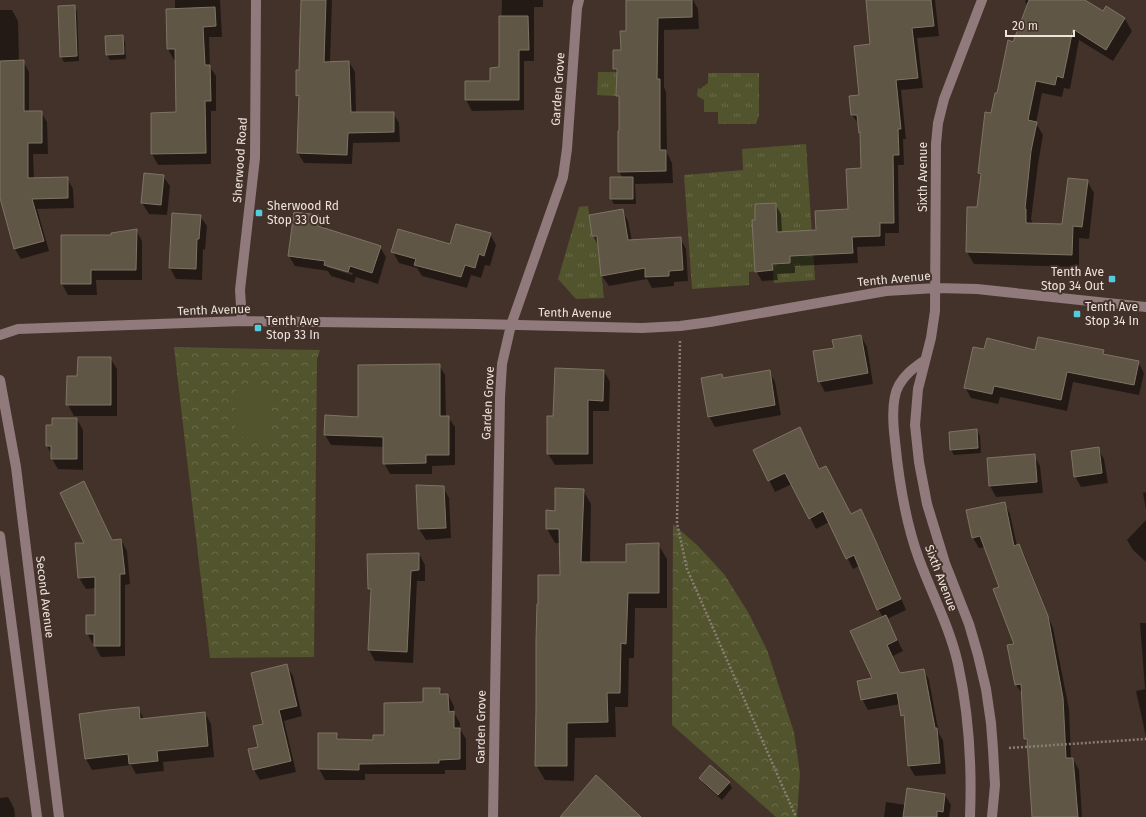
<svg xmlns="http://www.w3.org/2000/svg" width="1146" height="817" font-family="'Fira Sans',sans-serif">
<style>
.grass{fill:url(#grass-tufts)}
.park{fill:url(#park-crowns)}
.pitch{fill:#51542d}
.shadow{fill:#0007;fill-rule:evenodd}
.building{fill:#605646;stroke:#7e7463}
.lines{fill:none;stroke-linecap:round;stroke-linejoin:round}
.path{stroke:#8b7d76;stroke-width:2.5;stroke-dasharray:2 2;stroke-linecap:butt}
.minor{stroke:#907a7b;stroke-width:10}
.poi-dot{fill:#54cadd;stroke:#43322a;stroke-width:1.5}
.labels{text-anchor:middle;stroke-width:4;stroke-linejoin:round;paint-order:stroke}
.street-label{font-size:12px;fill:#eee3dd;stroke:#43322a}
.poi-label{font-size:12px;fill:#eee3dd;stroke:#43322a;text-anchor:start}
</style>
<defs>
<pattern id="grass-tufts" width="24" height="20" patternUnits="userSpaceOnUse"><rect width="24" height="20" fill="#51542d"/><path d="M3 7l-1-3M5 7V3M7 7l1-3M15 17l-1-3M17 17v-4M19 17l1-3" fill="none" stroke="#6a6c4b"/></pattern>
<pattern id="park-crowns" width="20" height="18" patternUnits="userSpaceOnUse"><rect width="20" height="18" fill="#51542d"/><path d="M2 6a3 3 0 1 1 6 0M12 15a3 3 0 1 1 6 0" fill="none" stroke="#6a6c4b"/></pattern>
</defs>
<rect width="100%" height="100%" fill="#43322a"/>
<path class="grass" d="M598,72h19l-1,24 -19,-1z
M708,73h51v42l-3,9h-38v-12h-14v-12l-7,-4 1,-8 2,1 8,-6z
M806,144l9,136 -41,3 -1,-13 -24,2v13l-57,4 -8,-114 59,-5 -1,-21z
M588,206l4,30h5l7,62 -28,1 -18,-20 21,-72z"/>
<path class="park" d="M174,347l146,3 -3,9 -3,298 -104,1z
M673,524l24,21 27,29 24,38 19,38 27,82 6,41 -3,44h-21l-104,-92z"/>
<path class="pitch" d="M236,387l34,1 -1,50 -34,-1z"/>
<path class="shadow" d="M175,0h45l2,37h-13l1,30 6,9v35h-5v53l-53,1 -6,-11 25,-41 -1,-53h-2l-6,-11 -1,-39h8z
M301,0h31l-2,63 19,-1 6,10 1,41h37l6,10 1,19 -47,1 -1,21 -48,-1 -6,-10 2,-54 -3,-4 3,-24z
M502,0h41v7h-9v54h-10v49l-52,1 -6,-11v-18h25l9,-14z
M627,0h66l5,9 1,20 -35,1v57l2,5 1,61 5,10 1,20 -38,1 1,20h-22l-3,-5 12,-21 -4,-6 1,-71 -3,-6 1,-20 -4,-7 8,-17 5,-19z
M867,0h68l4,36 -22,2 6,50 -22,2 5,49h-3l1,26h-6l1,68h-14v13l-28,1 1,16 -63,3v7l-18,1 1,6 -16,1 -6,-10v-51l19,-16 6,10 1,18 35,-2 32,-20 14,-41 -2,-33 -1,-4 -1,-7 -7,-10 8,-19 11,-51z
M1026,0h55l22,12 3,-4 19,11 7,12 -19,30 -34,-21 -9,49 -6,-1 -2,9 -20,-4 -6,30 7,12 -5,29 -7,55 2,5 30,1 24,-44 7,12 -5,46 -10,-1v29l-105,-3 -7,-12 10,-44 4,-31 -2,-4 12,-59 23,-71 14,-37 -3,-4z
M74,6l3,5 2,50 -15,1 -3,-5z
M0,10h12l6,11 1,41 4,-1 6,11v40h12l6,10 1,32h-15l1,25 33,-1 6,11 1,19 -37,1 12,42 -28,8 -6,-10 -15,-55z
M122,36l3,6 1,17 -16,1 -3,-5 -1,-18z
M163,176l7,10 -3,29 -18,-1 -7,-11z
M622,210l6,11 4,20 48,-3 6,11 2,32 -14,1v4l-22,2 -5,-9 -38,7 -7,-10 -3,-29 -6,-11z
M200,216l7,10 -2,24 -2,-1 -1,31 -26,-1 -6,-11z
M319,216l6,11v2l55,18 6,10 -8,27 -22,-7 -2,6 -23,-7 -3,-5 -33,-5 -6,-10zM327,265l26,8 -1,2 -25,-8z
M136,230l6,11v39h-46l1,15h-29l-6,-11 50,-48z
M490,234l6,11 -6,21 -5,-1 -4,13 -10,-3 -4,13 -45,-12 -5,-8 -18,-5 -6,-11 58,-7z
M861,336l6,11 6,37 -48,8 -6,-11 16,-33z
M985,350l118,1 3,5 32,6 6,11 -5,22 -66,-13 -6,29 -67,-14 -2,7 -27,-6 -6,-11z
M110,358l7,11v47h-43l-6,-11v-28h10z
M439,365l6,10 1,42h2l7,10v38l-23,1v8h-42l-6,-11v-16l-53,-2 -6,-10 34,-17z
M604,371l6,11 -1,29h-16v53l-38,1 -7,-11 6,-37z
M769,371l6,11 6,33 -66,12 -6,-11 13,-41 2,4z
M77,419l6,11v40l-25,-1 -6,-10v-4l-5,-9z
M800,429l6,10 14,31 31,45 15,6 17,34 23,55 -19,9 16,32 -10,5 8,18 22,-4 6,10 10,54 4,6 3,34 -31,2 -6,-10 -4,-46 -3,-5 -2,-11 -32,6 -6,-11 11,-20 10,-62 -5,-8 -19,-43 -6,3 -24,-47 -13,7 -24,-45 -17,8 -21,-42z
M977,430l3,6 1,17 -27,2 -3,-5 -1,-18z
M1098,449l6,10 4,24 -27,4 -6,-11z
M1034,455l6,11 3,27 -47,4 -6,-11 -2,-27z
M84,483l6,10 23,48 8,-1 6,11 3,33 -5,1v71l-24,1 -6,-11v-2h-2l-6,-11 9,-17v-28l-10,1 -7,-11 -3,-34 9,-1z
M417,486l26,1 6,11 2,40 -25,2 -7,-11z
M583,490l8,14 -1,59h37l31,-19 9,15v49h-32l-1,50h-5l-1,49h-13l1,30 -41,1 -1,43 -29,-1 -9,-15 25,-189 -1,-33h-5l-8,-14 9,-17z
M1146,492v18l-3,-17z
M1004,503l6,11 7,32 2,-1 6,11 28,72 16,81 2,50h2l6,11 3,47h-49l-5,-72 -3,-6 -2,-44 -7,-10 -1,-41 -15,-56 -15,-41 -6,1 -6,-10z
M1146,520v42l-13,-12 -6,-10z
M419,554l6,11v16h-8l-4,82 -38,-2 -6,-11 2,-56 -2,-5 -1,-34z
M1140,623h6v114l-10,-46 9,-2z
M286,665l7,11 9,40 -18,5 12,51 -36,8 -6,-10 10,-45z
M440,689l3,6h5l6,11v7l6,10v6l6,10v31h-21v4h-80v6h-40l-6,-11v-35h18l3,6 34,1 11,-5z
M138,708l6,11 61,-6 6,11 3,33 -51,5 1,9 -28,3 -5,-9 -39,5 -6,-11 -6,-45z
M700,778l29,4 3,6 -10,12 -19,-17z
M945,795l6,10 -2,12h-65l2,-15 20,3z
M8,797l6,11 1,9h-15v-19z"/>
<path class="building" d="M301,0h25l-2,62 25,-1 2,51h43v20l-46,1 -1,22 -50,-2 2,-58 -3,1v-26h3z
M626,0h66v17l-34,1 -1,61h3v71h6v21l-48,1v-41h1v-35h-3l1,-27h-4v-19h8l-1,-19h6z
M866,0h65l3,26 -22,2 6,50 -22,2 5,49h-3l1,26h-6l1,68h-14v13l-28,1 1,16 -63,3v7l-18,1 1,6 -18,2 -3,-52h3v-16l21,-1 1,29 39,-2 -1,-19 33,-2 -2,-40 15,-1 -1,-36 -1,1 -2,-18h-6l-2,-19 10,-1 -5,-49 16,-2z
M1029,0h56l18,11 3,-5 19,12 -19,32 -33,-21 -10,49 -6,-2 -2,9 -19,-4 -8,39 9,2 -6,29 -6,58h1v14l36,1 6,-46 20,2 -6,47 -9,-1 -1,29 -106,-3 1,-45h10l4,-33 -3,-1 7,-61 6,1 4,-20h2l11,-53 5,2z
M75,5l2,51 -17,1 -2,-51z
M215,7l1,19 -13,1 2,38h5l1,36h-6l1,52 -55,1v-41l25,-1 -1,-63h-8l-1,-40z
M499,16h29l1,34h-10v50h-54v-19h25v-13l9,-1z
M123,35l1,19 -18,1 -1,-19z
M24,60v51h18v32h-14v35l40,-1v21l-36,1 12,42 -30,8 -14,-51v-137z
M144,173l20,2 -3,30 -20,-2z
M610,177h23v22h-23z
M623,209l5,31 53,-3 2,33 -14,1v5l-24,1v-9l-44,8 -4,-40h-5l-3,-21z
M294,212l25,3 -1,11 63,20 -9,27 -22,-7 -2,6 -24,-7 1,-4 -37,-5z
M172,213l29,2 -2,24h-2l-1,30 -27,-1z
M456,224l35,9 -7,23 -5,-2 -4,14 -10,-3 -4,12 -47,-12 2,-6 -25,-7 7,-23 52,15z
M137,229l-1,41h-45v14h-30v-49h50v-2z
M861,335l7,38 -50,9 -5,-31 21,-3 -2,-8z
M1038,337l66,13 -1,4 36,7 -5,24 -67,-13 -6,28 -67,-14 -2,8 -28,-6 9,-41 11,2 3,-11 48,12z
M78,357h33v48h-45l1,-29h10z
M440,364v52h9v39h-23v8l-43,1v-27l-59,-2 1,-20 33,2v-52z
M555,368l49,2 -1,31 -15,-1v54h-41v-38h6z
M770,370l5,35 -67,12 -7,-39 21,-4 1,4z
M52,418h25v41h-26v-13h-5v-21h6z
M800,427l19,42 7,-3 25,48 10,-5 16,35 24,55 -24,11 -23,-55 -8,4 -23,-48 -14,8 -24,-46 -17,8 -15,-31z
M977,429l1,19 -28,2 -1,-18z
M1099,447l3,26 -28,4 -3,-26z
M1035,454l2,28 -48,4 -2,-28z
M84,481l28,59 9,-1 4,35h-5v72h-26v-12h-8v-19h9v-38l-17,1 -3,-35h9l-24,-50z
M416,485l28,1 2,42 -28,1z
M555,488l29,1 -3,73h45v-18l33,-1v50h-31l-2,51 -5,-1 -1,50h-13l1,29 -41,1v43h-32l1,-58v-67l1,-37h1v-29h22l-1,-46h-13v-19l9,1z
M1005,502l9,44 5,-2 29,72 15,82 3,60h7l5,59h-46l-5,-78h-3l-3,-55 -6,1 -8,-40 7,-1 -21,-55 6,-2 -19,-51 -8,2 -6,-28z
M419,553v17l-8,1 -4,81 -39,-2 3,-61h-3l-1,-35z
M886,615l11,25 -10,5 13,28 24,-4 11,59h2l3,35 -32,3 -4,-51 -3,1 -4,-23 -36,7 -4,-19 15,-3 -22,-47z
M287,664l10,42 -18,4 12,51 -38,9 -5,-21 10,-2 -5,-21 10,-2 -12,-51z
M423,688h17v6h8l1,18 5,-1v17h6v31l-21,1v3l-80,1v6l-41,-1v-36h19v6l36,1v-5h11v-32l39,-1z
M139,707l1,12 65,-7 3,34 -51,5 1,10 -29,3 -1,-10 -43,5 -6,-45 29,-4z
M710,765l20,17 -12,13 -19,-17z
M596,775l13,12 32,30h-81z
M907,788l38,6 -2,18 -6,-1v6h-34z"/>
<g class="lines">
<path class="path" d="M680,341l-3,182 10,46 109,248
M1009,748l137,-9"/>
<path class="minor" d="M982,0l-38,99 -6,24 -2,21 -1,167 -4,27 -13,51 -3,36 4,37 8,42 18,59 24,61 9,31 8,34 5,34 2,26 2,36 -3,32
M242,321l-2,-31 15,-132 1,-158
M0,335l18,-6 224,-8 235,3 165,4 38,-2 30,-4 176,-31 50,-3 41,1 169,18
M925,360c-11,8 -19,13 -26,25 -8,14 -6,40 -4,56 4,41 10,80 24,118 13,35 31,69 39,105 11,50 14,102 12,153
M0,380l16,87 43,350
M0,536l37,281
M493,817l7,-420 2,-33 9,-39 52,-148 4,-28 10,-141 2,-8"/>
</g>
<g class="poi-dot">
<rect x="255" y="209" width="8" height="8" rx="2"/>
<rect x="1108" y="275" width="8" height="8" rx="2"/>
<rect x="1073" y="310" width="8" height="8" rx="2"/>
<rect x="254" y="324" width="8" height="8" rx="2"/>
</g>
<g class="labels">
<g class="street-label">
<text transform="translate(558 89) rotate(-86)" y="4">Garden Grove</text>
<text transform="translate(240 160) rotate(-86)" y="4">Sherwood Road</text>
<text transform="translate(923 177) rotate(-90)" y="4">Sixth Avenue</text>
<text transform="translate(894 279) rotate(-5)" y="4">Tenth Avenue</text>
<text transform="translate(214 310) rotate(-2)" y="4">Tenth Avenue</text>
<text transform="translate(575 313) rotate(1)" y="4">Tenth Avenue</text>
<text transform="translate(488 403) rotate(-87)" y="4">Garden Grove</text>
<text transform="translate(941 578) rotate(69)" y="4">Sixth Avenue</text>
<text transform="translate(45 597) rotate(83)" y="4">Second Avenue</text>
<text transform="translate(481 727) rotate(-89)" y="4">Garden Grove</text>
</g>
<g class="poi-label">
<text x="267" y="210">Sherwood Rd<tspan x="267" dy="14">Stop 33 Out</tspan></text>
<text x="1104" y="276" text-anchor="end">Tenth Ave<tspan x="1104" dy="14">Stop 34 Out</tspan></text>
<text x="1085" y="311">Tenth Ave<tspan x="1085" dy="14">Stop 34 In</tspan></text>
<text x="266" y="325">Tenth Ave<tspan x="266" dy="14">Stop 33 In</tspan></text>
</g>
</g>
<path d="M1006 30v6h68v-6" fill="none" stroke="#eee3dd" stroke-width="2"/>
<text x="1012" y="30" font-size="12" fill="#eee3dd" stroke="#43322a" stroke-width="3" paint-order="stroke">20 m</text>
</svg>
